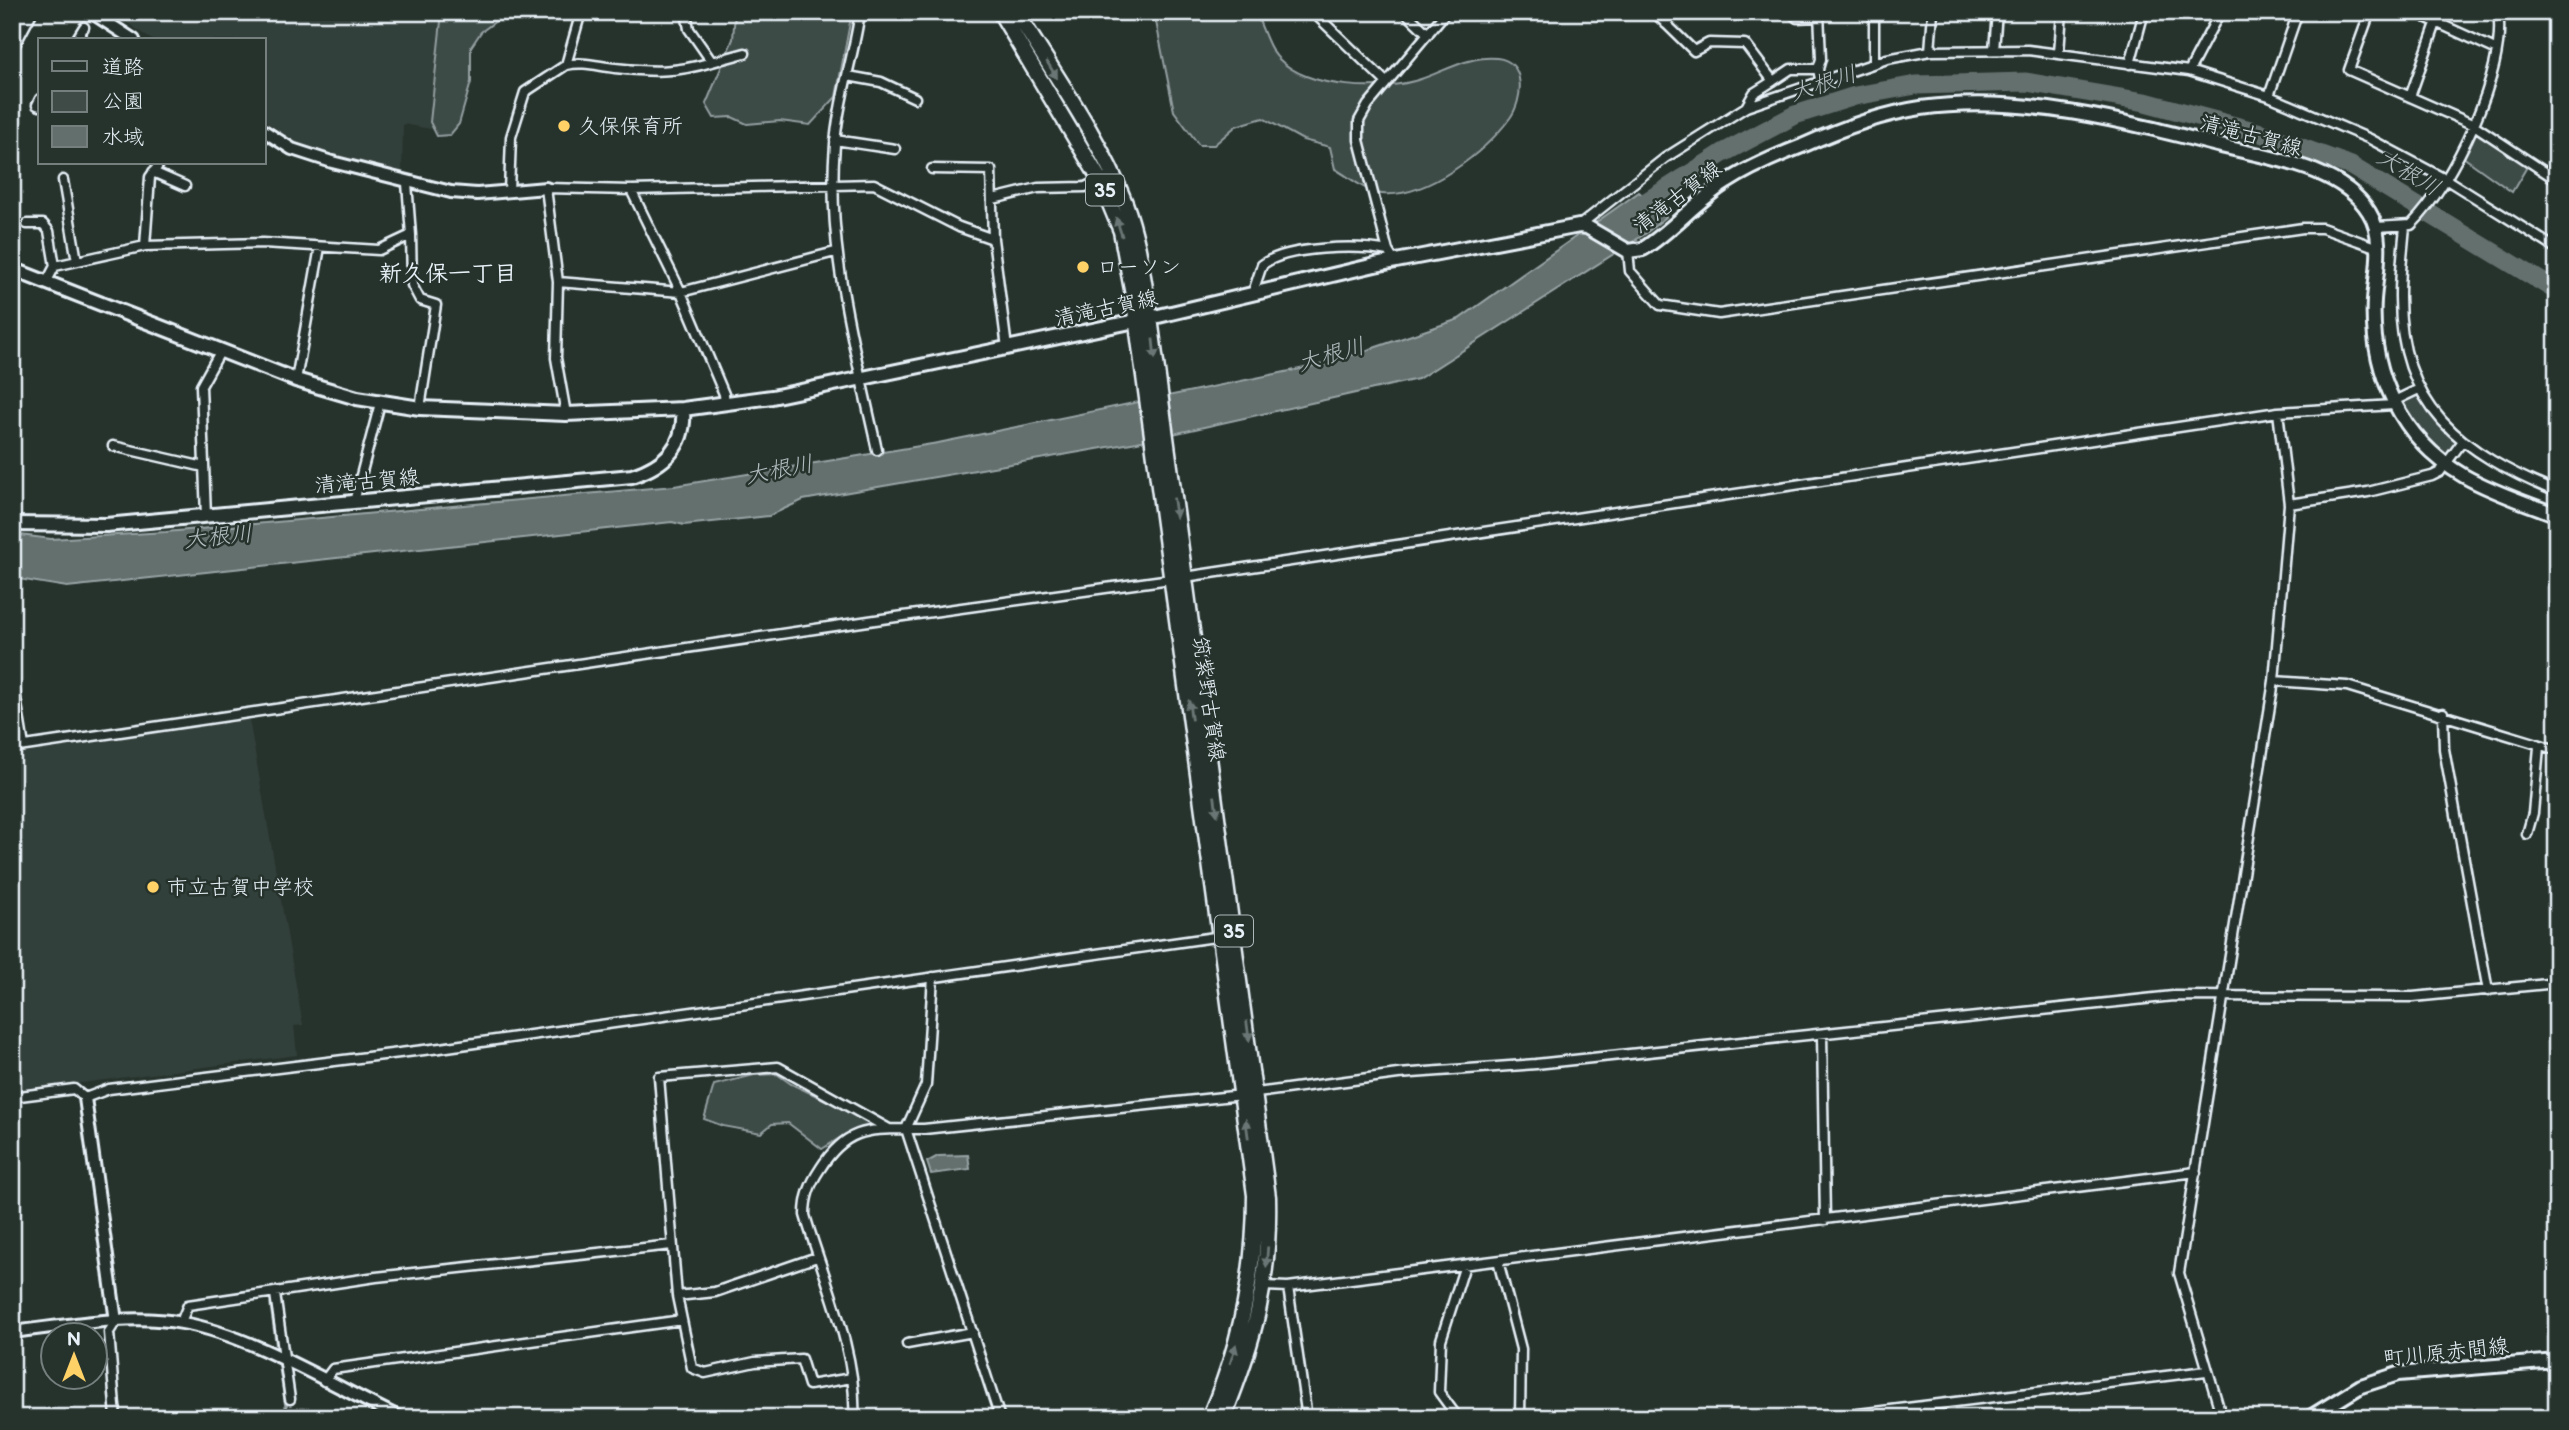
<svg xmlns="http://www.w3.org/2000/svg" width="2569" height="1430" font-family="'Balsamiq Sans','Klee One',sans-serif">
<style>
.built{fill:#333f3a}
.green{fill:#3e4b47;stroke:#939ea0;stroke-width:2}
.water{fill:#636f6d;stroke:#98a3a5;stroke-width:2}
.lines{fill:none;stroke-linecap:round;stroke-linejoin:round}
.stream{stroke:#98a3a5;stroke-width:3.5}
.river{stroke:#636f6d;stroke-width:19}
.minor-casing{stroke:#e8f1f8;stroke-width:13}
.tertiary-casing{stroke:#e8f1f8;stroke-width:16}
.secondary-casing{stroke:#e8f1f8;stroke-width:18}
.primary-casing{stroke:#e8f1f8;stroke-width:19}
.trunk-casing{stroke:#e8f1f8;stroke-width:19}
.minor{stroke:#26332d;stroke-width:8}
.tertiary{stroke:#26332d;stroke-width:10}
.secondary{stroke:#26332d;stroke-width:12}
.primary{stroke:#26332d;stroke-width:14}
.trunk{stroke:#26332d;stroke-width:14}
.oneway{fill:#6a7674}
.poi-dot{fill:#ffd166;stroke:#26332d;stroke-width:2.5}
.labels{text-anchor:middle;stroke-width:5;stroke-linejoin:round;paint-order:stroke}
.shield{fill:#26332d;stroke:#aeb8bb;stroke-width:2}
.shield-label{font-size:19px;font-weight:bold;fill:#e8f1f8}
.poi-label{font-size:21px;fill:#e8f1f8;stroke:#26332d;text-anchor:start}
.street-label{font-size:21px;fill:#e8f1f8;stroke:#26332d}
.water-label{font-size:23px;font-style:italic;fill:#b3bdc0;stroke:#26332d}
.neighbourhood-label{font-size:23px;font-weight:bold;fill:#e8f1f8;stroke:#26332d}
</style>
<rect width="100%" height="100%" fill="#26332d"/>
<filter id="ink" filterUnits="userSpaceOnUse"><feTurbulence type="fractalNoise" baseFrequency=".0143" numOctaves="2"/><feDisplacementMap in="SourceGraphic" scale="14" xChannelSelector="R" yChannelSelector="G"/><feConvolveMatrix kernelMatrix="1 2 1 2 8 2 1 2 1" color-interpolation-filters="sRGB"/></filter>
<g filter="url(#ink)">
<path class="built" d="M112,12h338l-13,118 -34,-6 -1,50 -101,-28 -37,-26v-80h-112z
M249,719l54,306 -9,1 3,29 -285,37v-337z"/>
<path class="green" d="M442,12h109l-25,8 -16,-2 -14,3 -15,11 -10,15v35l-12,42 -9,11 -13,1 -7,-14z
M735,12h117l-16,85 -26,28 -30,-4 -33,3 -15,-7 -18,1 -8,-14 27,-65z
M1154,12h101c8,15 12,35 24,47 29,30 104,33 142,20 24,-8 49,-24 76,-21 30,3 26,42 13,60 -25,34 -83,80 -128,76 -14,-1 -34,-18 -47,-25l-5,-22 -27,-7 -40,-22 -27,8 -22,19h-15l-25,-34z
M2476,132l52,33 -16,27 -49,-35z
M2418,395l10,16 28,30 -9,16 -18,-16 -29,-38z
M777,1074l14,10 81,38 1,5 -24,5 -27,17 -34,-26 -16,1 -11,9 -38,-7 -19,-7 10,-34 40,-10z"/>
<path class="water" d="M1639,192l27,25 -21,17 -227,145 -281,63 -334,58 -34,16 -85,9 -12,-3 -605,65 -55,-9v-44l39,5 115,-7 508,-46 264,-43 391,-80 130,-44z
M968,1155l2,14 -39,5 -4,-12 11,-6z"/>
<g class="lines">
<path class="stream" d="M271,1304l7,50
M279,1361l9,57"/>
<path class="river" d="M1627,214l96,-61 72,-38 60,-19 61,-11 110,-3 119,20 116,31 90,33 206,125"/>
<defs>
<path id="minor" d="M860,12c-6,44 -22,88 -25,132 -9,104 20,205 42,306
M1313,12l73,70
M1405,12l23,22
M1654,12l40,39 15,-8 36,1 28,37 18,-12h27l2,10
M1791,12l6,6 22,-1
M1874,12v50
M2370,12l-21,58 125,55 83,55
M2414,12l83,38
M1666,24l8,-12
M76,40l8,-13
M1994,50l3,-38
M1930,51l3,-39
M2059,53l3,-41
M712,62l33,-9
M2130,64l14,-52
M566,65c17,-4 31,1 49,3 37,4 60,5 97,-6l-23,-33 -3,-17
M1818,69l3,-10 -2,-47
M2189,71l31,-59
M848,76l33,6 34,16
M2269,96l29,-84
M2410,97l30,-85
M40,99l-3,6 3,1
M1746,107l8,-14 19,-12
M835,140l60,9
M932,169l59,1 2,69
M153,172l32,14
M63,180l14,81
M631,190l50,102 43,102 1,11
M509,192l2,-55 14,-45 41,-27 15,-53
M993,199l45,-11 47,-1 15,-7
M27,224h16l6,7 6,35
M1580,225l85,-67 81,-51 141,-48 43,-8 98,-1 161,21 80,25 101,43 77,41 110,69
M2405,226c-2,23 -5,46 -5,69 -1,112 61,158 157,197
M2376,227l35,-2c41,-40 97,-155 87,-213
M411,235l1,50 8,15 16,5 -16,103
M145,246l5,-69 10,-14
M1628,251l2,20 30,34 59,9 584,-86h19l56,20
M1394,261l-6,-10 -29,-111v-19l9,-16 78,-93
M558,282l123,10 154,-40
M46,283l9,-17 90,-20 118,-3 116,7 32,-15 -4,-52
M1252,295l10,-30c24,-19 96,-20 126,-14
M296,380l24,-133
M2392,402l27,-13
M566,414l-10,-56 2,-76 -12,-94 85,2 243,-6 85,43 34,12 14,109
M113,446l91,21
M354,502l26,-99
M2289,504l79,-12 64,-16 8,-4 22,-30
M206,516l-5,-130 20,-36
M12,674l12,72
M2274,681l73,5 210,64
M2443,713l1,36 44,242
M12,748l870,-129 303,-42 1093,-165 116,-7
M2527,834l6,-21 6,-66
M933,977l-7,108 -20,44 94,289
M1822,1034l3,186
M12,1097l62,-8 11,9 24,-9 331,-41 782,-112
M1498,1261l23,88 -1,69
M1265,1286l23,1 908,-115
M1288,1287l19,131
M275,1294l15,105
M677,1296l38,-4 102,-35
M181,1322l7,-17 188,-28 296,-32
M907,1344l66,-12
M12,1349l2,-18
M852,1378l-43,7 -8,-26 -46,3 -50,11 -13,-5 -15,-72 -18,-219 119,-10 111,62
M324,1381l9,-12 349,-49
M116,1418l-7,-86 7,-11
M854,1418c4,-65 -31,-141 -49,-203 0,-18 5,-31 15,-46 29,-46 54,-39 104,-40l318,-34 156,-21 138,-10 637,-68 240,1 144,-14
M1458,1418l-19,-26 2,-52 24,-75
M1826,1418l380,-47
M2222,1418l-43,-145 95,-592 15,-177 -11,-92"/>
<path id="tertiary" d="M91,12l43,28
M264,131l28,18 40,13 119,30 26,2 69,-6
M85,1098l31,223
M12,1332c55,-6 115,-19 170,-9 68,11 155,65 219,95"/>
<path id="secondary" d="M12,269l284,111 61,18 63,10 146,6 117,-5 89,-12 378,-79 225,-53 204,-39 8,1 41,24 15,-2c30,-19 53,-48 84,-67 23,-15 49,-26 75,-36 38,-17 78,-32 119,-38 99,-14 204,13 300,38 48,12 120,21 148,66 16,25 7,60 5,88 -4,71 26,139 90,176 28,16 62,27 93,39
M12,524l94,1 526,-49c33,-11 54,-30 51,-67
M2309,1418l52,-32 37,-12 159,-13"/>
<path id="primary" d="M1000,12l100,168 21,51 12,64 122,900c0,78 -14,151 -46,223
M1016,12c37,60 84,126 109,191 14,37 18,76 25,115l118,879c2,86 -13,142 -45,221"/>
<path id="trunk" d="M12,44l17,-32"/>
</defs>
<use href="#minor" class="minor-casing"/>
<use href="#tertiary" class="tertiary-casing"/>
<use href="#secondary" class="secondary-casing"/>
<use href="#primary" class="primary-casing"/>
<use href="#trunk" class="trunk-casing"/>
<use href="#minor" class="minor"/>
<use href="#tertiary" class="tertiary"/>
<use href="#secondary" class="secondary"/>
<use href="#primary" class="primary"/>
<use href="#trunk" class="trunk"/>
</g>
<defs><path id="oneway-solid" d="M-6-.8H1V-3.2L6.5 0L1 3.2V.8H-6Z" transform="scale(1.75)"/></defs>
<g class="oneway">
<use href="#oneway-solid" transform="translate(1052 70) rotate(59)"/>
<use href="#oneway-solid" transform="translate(1119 227) rotate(-108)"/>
<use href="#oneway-solid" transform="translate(1154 349) rotate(84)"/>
<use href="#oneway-solid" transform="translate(1175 508) rotate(82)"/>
<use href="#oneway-solid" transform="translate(1190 710) rotate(-98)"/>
<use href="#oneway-solid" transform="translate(1216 806) rotate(82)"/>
<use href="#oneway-solid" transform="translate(1248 1031) rotate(82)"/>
<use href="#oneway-solid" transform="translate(1247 1129) rotate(-98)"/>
<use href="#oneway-solid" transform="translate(1267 1257) rotate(94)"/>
<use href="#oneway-solid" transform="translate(1233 1354) rotate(-73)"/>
</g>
</g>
<g class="poi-dot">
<circle cx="564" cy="126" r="7"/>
<circle cx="1083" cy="267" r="7"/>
<circle cx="153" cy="887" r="7"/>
</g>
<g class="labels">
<g class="shield">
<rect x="1086" y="174.5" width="38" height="31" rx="5"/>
<rect x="1215" y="915.5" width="38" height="31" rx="5"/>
</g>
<g class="shield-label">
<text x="1105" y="197">35</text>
<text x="1234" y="938">35</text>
</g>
<g class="poi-label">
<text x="578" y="133">久保保育所</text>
<text x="1097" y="274">ローソン</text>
<text x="167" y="894">市立古賀中学校</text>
</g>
<g class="street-label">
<text transform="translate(2251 135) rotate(15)" y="7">清滝古賀線</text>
<text transform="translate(1677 197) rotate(-37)" y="7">清滝古賀線</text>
<text transform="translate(1106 308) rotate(-12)" y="7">清滝古賀線</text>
<text transform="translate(367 481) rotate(-5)" y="7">清滝古賀線</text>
<text transform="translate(1209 699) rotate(82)" y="7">筑紫野古賀線</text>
<text transform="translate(2446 1352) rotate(-6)" y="7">町川原赤間線</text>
</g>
<g class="water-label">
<text transform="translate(1823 83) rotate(-18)" y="8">大根川</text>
<text transform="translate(2409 172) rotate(31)" y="8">大根川</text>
<text transform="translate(1331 354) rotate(-16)" y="8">大根川</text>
<text transform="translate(779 469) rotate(-11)" y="8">大根川</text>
<text transform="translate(218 536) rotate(-6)" y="8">大根川</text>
</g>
<g class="neighbourhood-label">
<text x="448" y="281">新久保一丁目</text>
</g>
</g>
<rect width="2569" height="1430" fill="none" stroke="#26332d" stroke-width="42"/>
<rect x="21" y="21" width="2527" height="1388" fill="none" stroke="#e8f1f8" stroke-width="2.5" filter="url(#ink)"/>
<rect x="38" y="38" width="228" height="126" fill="#26332d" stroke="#747f7e" stroke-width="2"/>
<rect x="52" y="61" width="35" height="10" fill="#26332d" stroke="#747f7e" stroke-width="2"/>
<text x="102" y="74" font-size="21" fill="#e8f1f8">道路</text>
<rect x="52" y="91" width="35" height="21" fill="#3e4b47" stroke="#747f7e" stroke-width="2"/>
<text x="102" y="108" font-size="21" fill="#e8f1f8">公園</text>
<rect x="52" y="126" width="35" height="21" fill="#636f6d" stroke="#747f7e" stroke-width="2"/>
<text x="102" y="144" font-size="21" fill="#e8f1f8">水域</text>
<g transform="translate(74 1356)"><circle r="33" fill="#26332d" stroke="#747f7e" stroke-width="2"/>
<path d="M0-5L12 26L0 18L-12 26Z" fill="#ffd166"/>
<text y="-10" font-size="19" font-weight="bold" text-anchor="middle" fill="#e8f1f8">N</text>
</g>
</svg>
